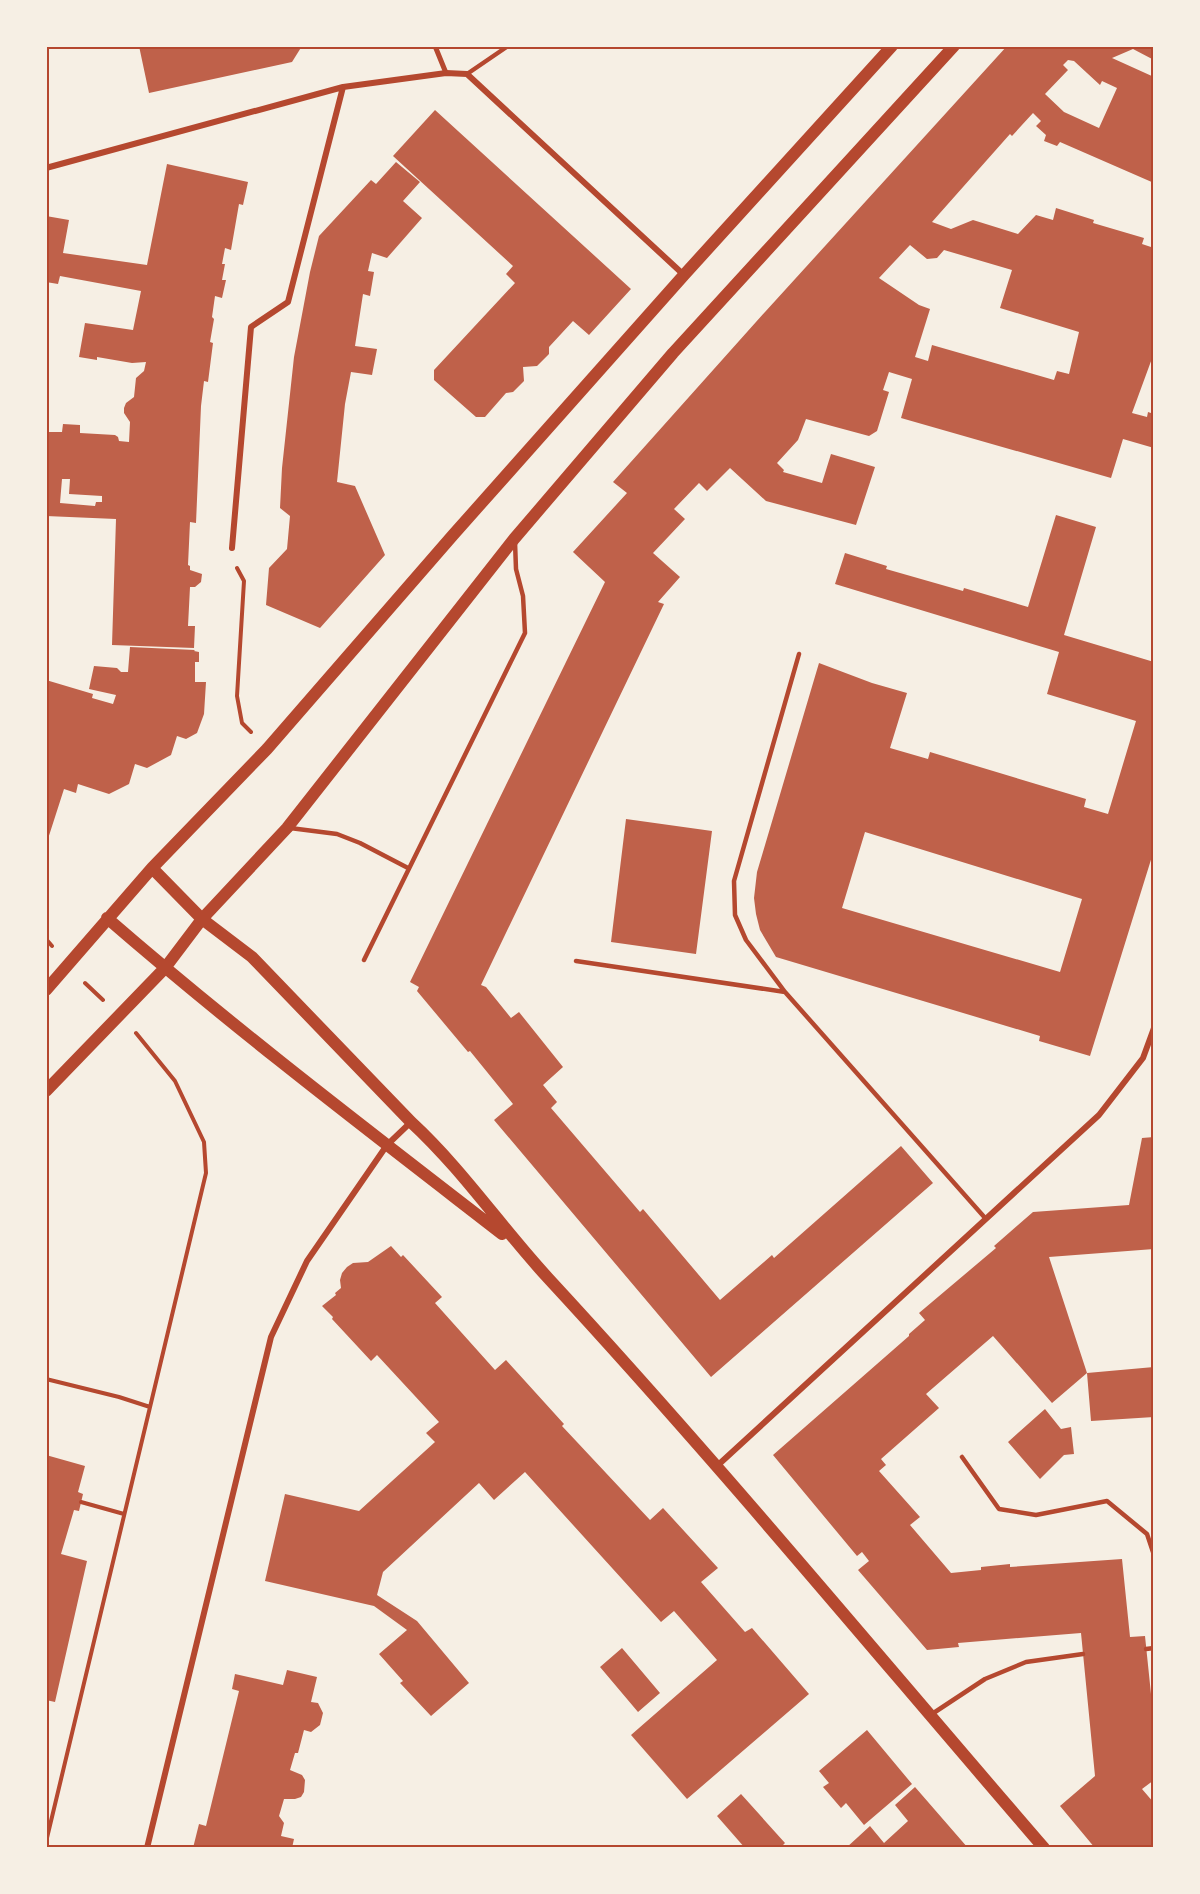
<svg xmlns="http://www.w3.org/2000/svg" width="1200" height="1894" font-family="'Asap Condensed',sans-serif">
<style>
.building{fill:#bf614a;fill-rule:evenodd}
.lines{fill:none;stroke-linecap:round;stroke-linejoin:round}
.path{stroke:#b5482f;stroke-width:4}
.service{stroke:#b5482f;stroke-width:4.5}
.pedestrian{stroke:#b5482f;stroke-width:5}
.minor{stroke:#b5482f;stroke-width:6}
.secondary{stroke:#b5482f;stroke-width:12}
.neatline{fill:none;stroke:#b5482f;stroke-width:2}
</style>
<rect width="100%" height="100%" fill="#f6efe4"/>
<path class="building" d="M139,46h163l-10,16 -143,31z
M1007,46h147v14l-21,-11 -21,9 42,19v106l-94,-41 -3,4 -13,-5 2,-6 -10,-9 5,-5 -8,-8 -21,23 -2,-2 -78,88 19,7 22,-9 45,14 18,-19 17,5 3,-12 38,12 -1,3 51,15 -2,6 12,4v105l-22,60 15,4 1,-5 6,2v34l-31,-9 -12,39 -210,-60 11,-39 -23,-7 -6,18 6,2 -12,39 -8,5 -63,-17 -8,21 -21,23 7,7 -1,2 39,11 9,-29 44,13 -19,58 -90,-24 -36,-33 -23,23 -8,-8 -25,26 11,10 -32,34 27,24 -22,25 6,2 -183,381 5,2 25,31 8,-6 44,55 -20,18 14,17 -6,6 89,104 3,-3 77,91 52,-45 2,3 127,-112 32,37 -222,194 -217,-257 19,-16 -43,-53 -2,1 -51,-61 2,-4 -9,-5 195,-400 -32,-30 54,-59 -14,-11 152,-170zM1068,60l6,1 26,24 2,-4 15,7 -18,40 -35,-16 -19,-18 23,-24 -5,-5zM910,245l17,14 10,-1 7,-8 68,20 -12,38 79,24 -10,42 -12,-3 -3,9 -122,-35 -4,16 -13,-4 15,-48 -11,-4 -40,-27z
M435,110l196,179 -42,46 -16,-14 -24,26v7l-12,12 -14,1 1,14 -11,11 -7,1 -21,24h-9l-42,-37v-10l81,-87 -9,-9 7,-8 -120,-110z
M396,162l24,20 -17,19 19,17 -35,40 -15,-5 -4,18 6,1 -4,24 -7,-2 -8,52 22,3 -5,26 -21,-3 -6,32 -8,78 18,4 30,69 -65,73 -54,-23 3,-37 18,-19 3,-33 -10,-8 2,-40 12,-111 16,-85 9,-36 52,-56 5,4z
M167,164l81,18 -5,23 -4,-1 -8,46 -6,-2 -3,16h3l-3,16h4l-4,18 -7,-2 -3,21 2,2 -4,23 3,1 -5,39 -4,-1 -3,25 -5,117 -6,-1 -2,43 2,1v4l12,4 -1,8 -6,5h-5l-2,39h7l-1,22 -82,-3 4,-126 -70,-3v-84h16l1,-8 17,1v8l35,2 3,2 1,4 10,1 1,-20 -6,-9v-5l2,-5 8,-6 2,-19 8,-7 2,-9 -14,1 -35,-6v3l-18,-3 6,-34 48,7 8,-39 -81,-15 -2,8 -12,-2v-66l23,4 -6,33 84,12zM62,479h8l-1,15 33,2v6h-6l-1,4 -35,-3z
M1056,515l40,12 -32,108 90,27v188l-64,206 -51,-15 1,-5 -264,-79 -16,-27 -4,-16 -2,-16 3,-26 62,-209 53,20 35,10 -17,55 38,11 2,-7 156,47 -2,8 24,7 28,-93 -89,-27 12,-42 -224,-68 10,-31 42,13 -1,3 77,22 1,-3 64,19zM865,832l217,67 -22,73 -218,-64z
M130,647l65,3 -1,1 5,1v10h-4v20h11l-2,32 -7,19 -11,6 -9,-3 -6,19 -24,13 -12,-4 -6,20 -20,10 -31,-10 -2,9 -12,-4 -18,56v-165l47,14 -1,4 21,6 3,-9 -27,-6 5,-23 23,2 4,4h7z
M626,819l86,12 -16,123 -85,-12z
M1154,1137v112l-105,8 38,116 -35,30 -59,-67 -67,58 13,14 -58,51 5,6 -7,6 41,46 -10,8 41,48 30,-3v-3l29,-3v3l112,-8 8,78 15,-1 9,87v57l-12,9 12,14v45h-59l-35,-42 35,-30 -14,-143 -123,10 1,4 -32,3 -69,-80 11,-9 -7,-9 -5,4 -84,-101 136,-119v-2l16,-14 -6,-7 77,-65 -2,-2 39,-34 96,-7 13,-67z
M391,1246l10,11 2,-2 39,42 -7,6 60,67 11,-10 58,64 -2,2 88,94 13,-12 55,60 -17,14 44,50 7,-4 57,66 -122,105 -56,-64 86,-75 -43,-49 -13,11 -136,-150 -31,28 -15,-17 -96,89 -6,23 40,26 52,62 -38,33 -31,-33 3,-2 -24,-27 28,-24 -33,-24 -109,-25 20,-87 74,17 76,-69 -9,-9 13,-11 -62,-67 -6,6 -39,-42 1,-2 -11,-11 14,-11 -1,-2 6,-5 -1,-8 2,-7 5,-6 6,-4 15,-1z
M1154,1367v50l-63,4 -4,-48z
M1045,1409l16,20 10,-2 3,27 -10,1 -24,24 -32,-37z
M46,1455l39,11 -7,26 5,2 -4,17 -5,-1 -13,44 26,7 -32,141 -9,-2z
M622,1648l38,45 -22,19 -38,-45z
M287,1670l30,7 -6,25 7,1 5,10 -3,12 -9,7 -7,-2 -6,23h-3l-5,17 12,5 3,5 -1,12 -3,5 -6,2h-11l-5,17 5,7 -3,13 13,3 -2,9h-99l6,-24 7,2 33,-135 -7,-2 3,-15 48,11z
M867,1730l45,54 -48,41 -18,-22 -5,5 -18,-21 6,-4 -10,-12z
M915,1787l53,61h-122l24,-22 14,17 24,-22 -13,-16z
M741,1794l44,49 -3,3 1,2h-38l-28,-32z"/>
<g class="lines">
<path class="path" d="M237,568l7,13 -7,115 5,27 9,9
M46,939l6,7
M85,983l18,17
M46,1379l73,18 31,10
M81,1502l43,12
M46,1842l160,-669 -2,-31 -29,-61 -39,-48"/>
<path class="service" d="M467,74l41,-28
M799,654l-65,227 1,34 11,25 39,52 201,227
M290,828l47,6 23,9 48,25
M364,960l161,-327 -2,-37 -7,-27 -1,-27
M576,961l209,31
M962,1457l37,52 37,6 71,-14 40,33 7,21
M1146,1649l8,-1
M932,1714l53,-35 41,-17 57,-8"/>
<path class="pedestrian" d="M435,46l11,27"/>
<path class="minor" d="M46,168l297,-81 103,-14 21,1 217,201
M232,548l19,-221 37,-25 55,-215
M717,1466l382,-351 44,-57 11,-30
M147,1848l124,-511 36,-76 80,-116 24,-23"/>
<path class="secondary" d="M152,868l50,51 50,38 159,165c51,47 90,105 137,156 171,185 331,379 496,570
M107,918c128,111 262,213 395,316
M46,990l106,-122 115,-119 186,-214 231,-260 208,-229
M46,1091l119,-123 37,-49 85,-91 227,-289 159,-186 281,-307"/>
</g>
<rect width="1200" height="1894" fill="none" stroke="#f6efe4" stroke-width="96"/>
<rect x="48" y="48" width="1104" height="1798" class="neatline"/>
</svg>
